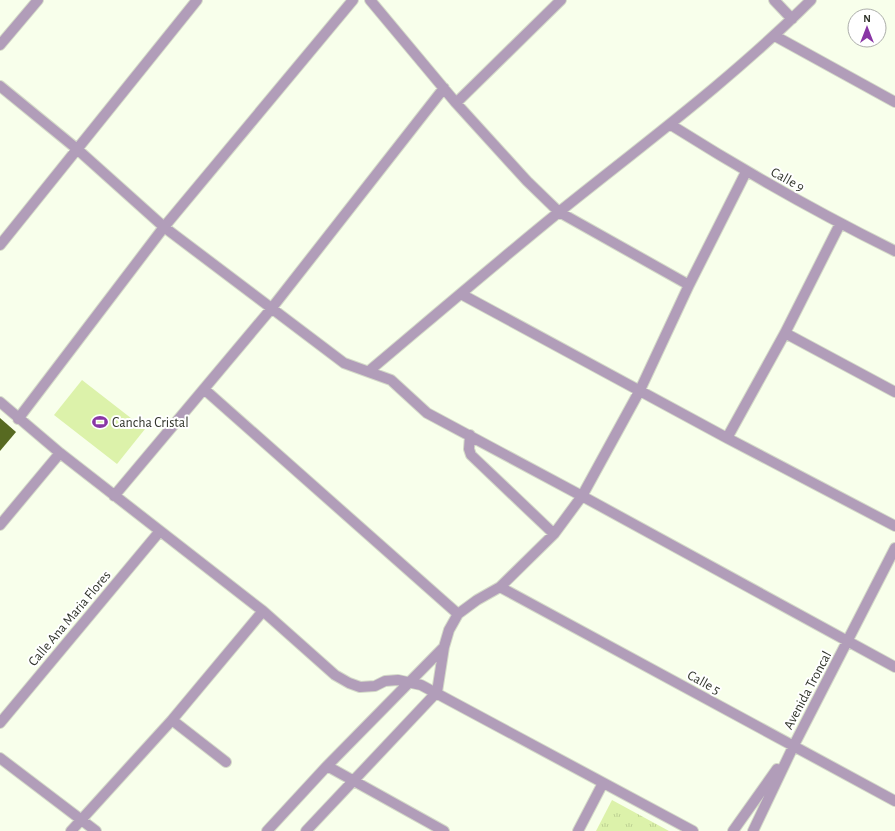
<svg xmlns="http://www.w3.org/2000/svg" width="895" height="831" font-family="'Alegreya Sans',sans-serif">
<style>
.grass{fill:#dcf2aa}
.park{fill:url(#park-tufts)}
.building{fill:#576a21}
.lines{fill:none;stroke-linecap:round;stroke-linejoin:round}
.minor-casing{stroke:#d4dac8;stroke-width:12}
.minor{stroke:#b19db9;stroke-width:10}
.labels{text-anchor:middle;stroke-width:4;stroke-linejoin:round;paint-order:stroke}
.street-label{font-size:14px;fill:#30342a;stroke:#fff}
.poi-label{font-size:14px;fill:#30342a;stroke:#fff;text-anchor:start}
</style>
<defs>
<pattern id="park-tufts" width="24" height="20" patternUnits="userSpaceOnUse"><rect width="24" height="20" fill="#dcf2aa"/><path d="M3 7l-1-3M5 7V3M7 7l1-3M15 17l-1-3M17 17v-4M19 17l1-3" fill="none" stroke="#bdd092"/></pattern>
</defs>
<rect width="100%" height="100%" fill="#f8ffeb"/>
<path class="grass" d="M82,380l63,49 -28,35 -63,-49z"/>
<path class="park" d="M612,800l57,31h-73z"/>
<path class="building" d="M0,418l16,14 -16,19z"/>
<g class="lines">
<defs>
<path id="minor" d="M370,0l86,103 71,78 32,31 130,73
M774,0l18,19
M775,36l120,66
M0,45l38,-45
M0,86l77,63 87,78 180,136 47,17 36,33 155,83 313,171
M456,103l105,-103
M671,125c73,46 147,88 224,126
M0,245l197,-245
M461,294l266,144 168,88
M785,333l110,59
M369,371c63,-53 126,-107 190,-159 86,-69 174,-134 252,-212
M204,389l254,225
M0,402l60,51 203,158 72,64 14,8 11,4 15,-1 10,-5 13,-1 23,5 272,146
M18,419l146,-192 189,-227
M470,435l-1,14 2,6 83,79
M727,438l58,-105 55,-109
M114,496l157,-187 173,-221
M0,525l60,-72
M500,587l395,214
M172,720l54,42
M0,723l160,-192
M0,758l96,73
M327,766l117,65
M71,831l101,-111 91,-109
M267,831l60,-65 117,-119
M306,831l131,-139 7,-45 5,-17 9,-16 19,-14 23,-13 54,-53 28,-38 58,-106 49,-105 57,-113
M578,831l25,-48
M733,831l44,-62
M753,831l40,-84 102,-199"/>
</defs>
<use href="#minor" class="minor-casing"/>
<use href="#minor" class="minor"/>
</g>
<defs>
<symbol id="stadium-bare" viewBox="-9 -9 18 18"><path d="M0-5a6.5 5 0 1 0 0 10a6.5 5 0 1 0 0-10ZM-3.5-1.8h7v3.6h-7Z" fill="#8936a5" stroke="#fff" stroke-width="2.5" paint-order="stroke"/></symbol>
</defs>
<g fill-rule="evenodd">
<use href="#stadium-bare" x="89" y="411" width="22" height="22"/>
</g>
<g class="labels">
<g class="street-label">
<text transform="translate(788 179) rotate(29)" y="5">Calle 9</text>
<text transform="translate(69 618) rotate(-50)" y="5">Calle Ana Maria Flores</text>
<text transform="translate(704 682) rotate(29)" y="5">Calle 5</text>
<text transform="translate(807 690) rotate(-62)" y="5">Avenida Troncal</text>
</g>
<g class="poi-label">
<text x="112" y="427">Cancha Cristal</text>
</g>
</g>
<g transform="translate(867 28)"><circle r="19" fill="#ffffff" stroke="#acaeaa"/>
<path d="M0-3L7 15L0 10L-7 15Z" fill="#8936a5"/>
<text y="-6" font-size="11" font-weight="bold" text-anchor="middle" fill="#30342a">N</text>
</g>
</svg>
